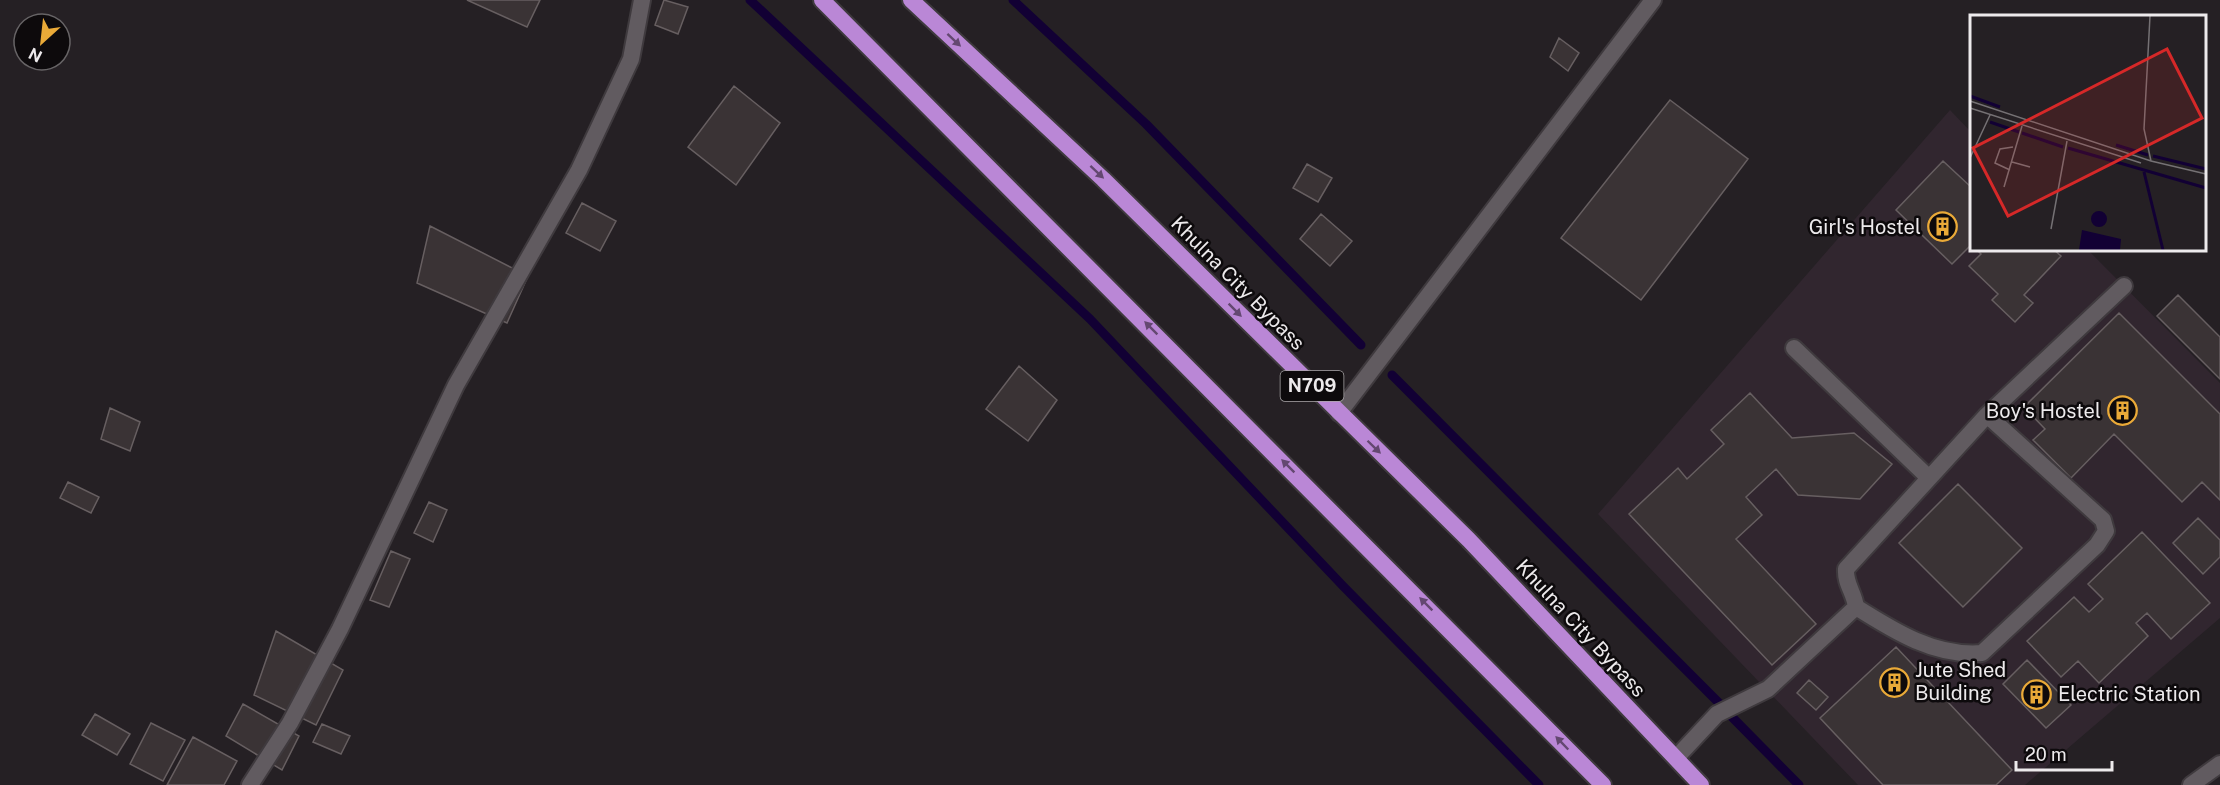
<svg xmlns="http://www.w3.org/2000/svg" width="2220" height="785" font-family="'Public Sans',sans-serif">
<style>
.built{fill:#31262f}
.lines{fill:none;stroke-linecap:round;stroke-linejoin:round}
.stream{stroke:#120034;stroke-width:9}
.building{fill:#3a3335;stroke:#675f61;stroke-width:1.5}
.service-casing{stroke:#3f3a3e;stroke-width:20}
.minor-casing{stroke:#3f3a3e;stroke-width:20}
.trunk-casing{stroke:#3f3a3e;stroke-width:20}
.service{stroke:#615b60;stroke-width:16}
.minor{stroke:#615b60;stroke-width:16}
.trunk{stroke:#ba87d6;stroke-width:16}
.oneway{fill:#644871}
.labels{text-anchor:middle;stroke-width:5;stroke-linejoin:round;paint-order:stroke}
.shield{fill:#0d0a0c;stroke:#aaa7a9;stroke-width:1.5}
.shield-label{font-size:18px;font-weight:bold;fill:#edeaec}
.poi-label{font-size:20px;fill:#edeaec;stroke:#0d0a0c;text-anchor:end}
.street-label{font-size:20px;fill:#edeaec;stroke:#0d0a0c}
.inset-river{fill:none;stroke:#120034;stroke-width:3}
.inset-road{fill:none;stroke:#757174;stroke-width:1.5}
.view{fill:#d62828;fill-opacity:0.15;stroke:#d62828;stroke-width:3}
.inset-edge{fill:none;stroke:#edeaec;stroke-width:3}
</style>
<rect width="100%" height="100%" fill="#252024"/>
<path class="built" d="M1950,110l21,22v117h116l133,134v235l-195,167h-167l-260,-271z"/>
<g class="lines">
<path class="stream" d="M750,0l340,319 253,267 196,199
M1013,0l133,124 215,221
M1392,375l332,333
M1728,713l71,72"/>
</g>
<path class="building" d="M467,0h73l-13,27z
M664,0l24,7 -10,27 -23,-9z
M1559,38l20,15 -11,18 -18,-14z
M734,86l46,37 -44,62 -48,-38z
M1670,100l78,59 -107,141 -80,-62z
M1943,161l28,26v58l-19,19 -56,-54z
M1307,164l25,14 -14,24 -25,-14z
M582,203l34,18 -16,30 -34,-18z
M1321,214l31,27 -22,25 -30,-27z
M430,226l98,50 -21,47 -90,-40z
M1976,249h77l8,7 -37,39 9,8 -18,19 -23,-22 6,-6 -29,-28 12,-12z
M2178,295l42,42v42l-63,-63z
M2119,313l101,101v86l-18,-18 -20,20 -68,-68 -43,44 -38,-38 12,-11 -21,-22z
M1019,366l38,34 -29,41 -42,-32z
M1750,393l42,45 62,-5 38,31 -32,35 -62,-4 -22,-26 -30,28 16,18 -26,24 80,85 -44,41 -143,-151 49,-46 9,11 37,-35 -13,-14z
M110,408l30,14 -10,29 -29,-12z
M68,482l31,15 -8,16 -31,-15z
M1958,484l64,64 -59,59 -64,-64z
M429,502l18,8 -14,32 -19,-9z
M2198,518l22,22v17l-17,17 -30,-31z
M2142,532l68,71 -39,36 -24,-26 -11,10 12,13 -49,47 -21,-22 -17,16 -34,-36 47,-44 15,15 14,-13 -15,-15z
M391,551l19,8 -21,48 -19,-7z
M276,631l67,39 -27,55 -62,-30z
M1896,647l116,123 -16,15h-113l-63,-67z
M2027,660l44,45 -25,23 -43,-44z
M1809,680l19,17 -12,13 -19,-17z
M243,704l56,32 -17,34 -56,-34z
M95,714l35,20 -13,21 -35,-20z
M151,723l34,17 -22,41 -33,-17z
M322,724l28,12 -9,18 -28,-12z
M193,737l44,24 -13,24h-57z"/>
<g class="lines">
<defs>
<path id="service" d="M1794,348l135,130
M1856,607c38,24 79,50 126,46l115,-108 9,-14 -3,-11 -116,-105
M1676,758l41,-44 51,-25 88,-82c-2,-15 -11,-23 -10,-38l141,-154 137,-129"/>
<path id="minor" d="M1339,413l314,-413
M250,785l40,-62 50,-94 116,-244 123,-215 52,-111 11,-59
M2191,785l29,-21"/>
<path id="trunk" d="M822,0l781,785
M911,0l192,179 366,361 232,245"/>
</defs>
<use href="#service" class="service-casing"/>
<use href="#minor" class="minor-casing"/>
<use href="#trunk" class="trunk-casing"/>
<use href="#service" class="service"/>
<use href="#minor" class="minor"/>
<use href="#trunk" class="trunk"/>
</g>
<defs><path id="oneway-solid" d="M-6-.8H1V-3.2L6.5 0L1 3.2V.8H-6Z" transform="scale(1.5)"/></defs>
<g class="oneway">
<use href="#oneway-solid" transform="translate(954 40) rotate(43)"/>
<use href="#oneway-solid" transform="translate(1097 172) rotate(43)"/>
<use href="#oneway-solid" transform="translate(1235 310) rotate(45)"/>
<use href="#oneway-solid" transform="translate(1151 328) rotate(-135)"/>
<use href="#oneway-solid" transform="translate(1374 447) rotate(44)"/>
<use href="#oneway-solid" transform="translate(1288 466) rotate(-135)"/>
<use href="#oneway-solid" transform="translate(1426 604) rotate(-135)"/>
<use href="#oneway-solid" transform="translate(1562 743) rotate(-134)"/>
</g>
<defs>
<symbol id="building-ring" viewBox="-11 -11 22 22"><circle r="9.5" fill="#0d0a0c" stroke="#eaaa38" stroke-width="1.5"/><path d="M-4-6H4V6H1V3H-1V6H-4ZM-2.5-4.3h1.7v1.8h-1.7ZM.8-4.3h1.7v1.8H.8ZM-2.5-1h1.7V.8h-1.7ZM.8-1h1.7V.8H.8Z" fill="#eaaa38"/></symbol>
</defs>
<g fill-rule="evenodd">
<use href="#building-ring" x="1926" y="210" width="33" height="33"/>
<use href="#building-ring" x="2106" y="394" width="33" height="33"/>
<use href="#building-ring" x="1878" y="666" width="33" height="33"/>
<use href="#building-ring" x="2020" y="678" width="33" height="33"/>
</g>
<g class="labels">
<rect class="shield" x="1280.5" y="371" width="63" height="30" rx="4.5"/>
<g class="shield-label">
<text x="1312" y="392">N709</text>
</g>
<g class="poi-label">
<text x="1921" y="234">Girl's Hostel</text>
<text x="2101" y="418">Boy's Hostel</text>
<text x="1915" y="677" text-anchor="start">Jute Shed<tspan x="1915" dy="23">Building</tspan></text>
<text x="2058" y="701" text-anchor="start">Electric Station</text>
</g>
<g class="street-label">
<text transform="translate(1238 283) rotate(45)" y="7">Khulna City Bypass</text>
<text transform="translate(1581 628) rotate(47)" y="7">Khulna City Bypass</text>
</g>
</g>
<g transform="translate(1970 15)">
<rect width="236" height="236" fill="#252024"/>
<path d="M121 204a8 8 0 1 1 16 0a8 8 0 1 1-16 0ZM112,215l39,9 -1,11h-41z" fill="#120034"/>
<path class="inset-river" d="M0,81l30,11M20,107l29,10M52,118l41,14M146,130l32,10M98,133l138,40M183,141l53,13M174,157l19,78"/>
<path class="inset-road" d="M180,1l-6,113 7,32M0,86l181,60 55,13M0,93l171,55M0,143l20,-43M42,147l18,5M40,155l-15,-7 5,-14 13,-2M34,172l18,-61M81,214l16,-88"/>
<path class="view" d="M197,34l35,69 -194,98 -35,-68z"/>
<rect width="236" height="236" class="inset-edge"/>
</g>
<g transform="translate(42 42) rotate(207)"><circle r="28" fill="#0d0a0c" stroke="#676466" stroke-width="1.5"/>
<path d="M0-4.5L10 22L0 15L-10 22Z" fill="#eaaa38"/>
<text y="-9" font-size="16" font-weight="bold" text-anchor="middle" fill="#edeaec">N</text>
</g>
<path d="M2016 761v9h96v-9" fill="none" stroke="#edeaec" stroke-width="3"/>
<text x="2025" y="761" font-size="18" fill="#edeaec" stroke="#0d0a0c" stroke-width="4.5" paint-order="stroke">20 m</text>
</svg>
